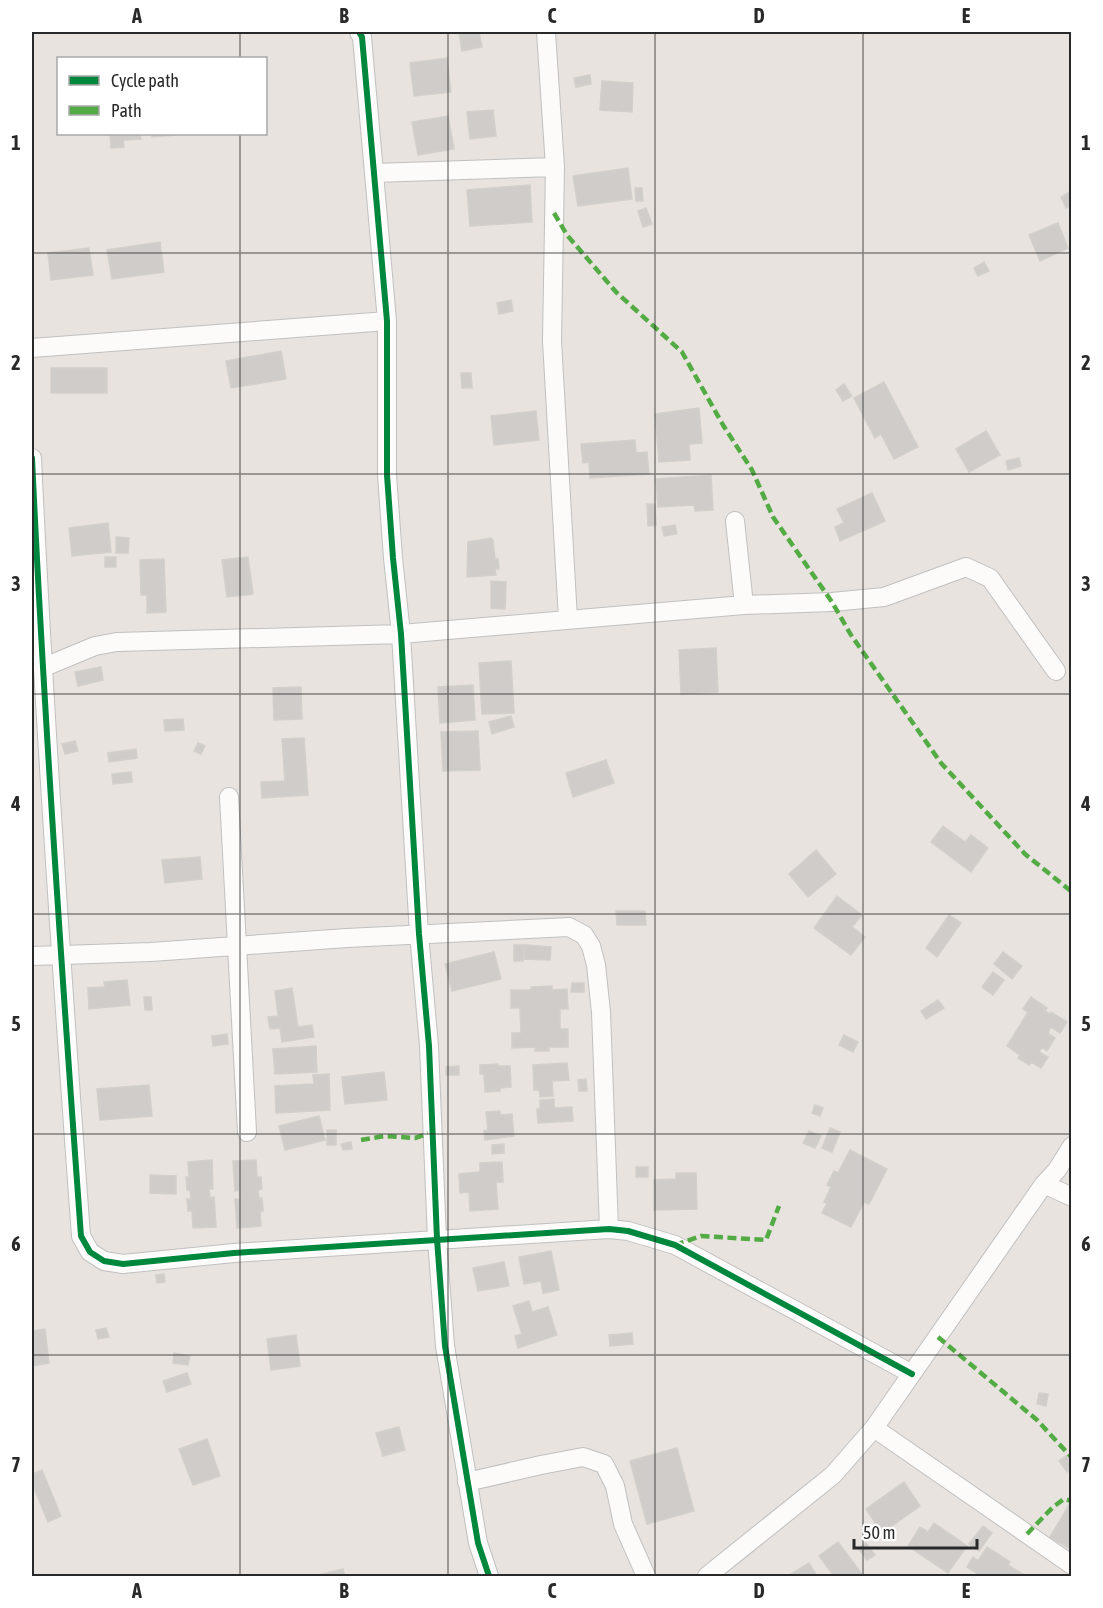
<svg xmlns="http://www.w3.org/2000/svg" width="1103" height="1608" font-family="'Asap Condensed',sans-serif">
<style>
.building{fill:#cfccc9;stroke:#d3cfcb;stroke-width:1.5}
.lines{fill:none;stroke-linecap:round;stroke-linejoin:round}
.minor-casing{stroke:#c1c0c0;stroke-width:20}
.minor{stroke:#fcfbfa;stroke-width:18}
.quiet{stroke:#53ab44;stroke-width:4.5;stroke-dasharray:9 4.5;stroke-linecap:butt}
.cycleway-casing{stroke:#fff;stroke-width:10}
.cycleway{stroke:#00873e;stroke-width:6}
.grid{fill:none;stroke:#292929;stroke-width:1.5;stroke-opacity:0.55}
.neatline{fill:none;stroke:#292929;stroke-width:2}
.grid-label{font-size:20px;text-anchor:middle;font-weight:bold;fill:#292929}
</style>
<rect width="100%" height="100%" fill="#e8e3df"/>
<path class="building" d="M459,32h20l3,15 -20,4z
M447,58l4,34 -37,4 -4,-33z
M590,75l1,9 -15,3 -2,-9z
M602,81l31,2 -1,29 -32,-2z
M493,110l3,26 -26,3 -3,-27z
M448,116l6,33 -36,6 -6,-33z
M110,134h30l1,5 -18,1 1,7 -13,1z
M152,134h23v1l-23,2z
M628,168l4,31 -54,7 -5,-30z
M530,185l2,37 -62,4 -3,-36z
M635,188h7l1,13h-7z
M1070,192l2,13 -6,3 -5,-11z
M646,208l6,16 -9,3 -5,-16z
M1058,223l10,25 -28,13 -11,-26z
M160,242l4,30 -52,7 -5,-29z
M89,248l4,27 -42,5 -3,-27z
M984,262l5,9 -11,5 -4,-8z
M511,300l2,11 -14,3 -2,-11z
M281,351l5,28 -55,9 -5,-27z
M51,368h56v25h-56z
M461,373h10l1,15h-10z
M884,382l34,65 -24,12 -13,-25 -6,4 -21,-40z
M844,384l8,12 -9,5 -7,-11z
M699,408l3,35 -13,1 1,16 -31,2 -4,-48z
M536,411l3,29 -45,5 -3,-29z
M986,431l14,24 -31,17 -13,-23z
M986,431l14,24 -31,17 -13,-23z
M635,440l1,13 11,-1 2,22 -59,4 -1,-16 -6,1 -2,-19z
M1019,458l2,8 -13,4 -2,-9z
M711,475l2,35 -18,1 -1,-6 -36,2 -2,-28z
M872,493l13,28 -45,20 -5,-14 9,-4 -7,-14z
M647,504h8l1,21 -8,1z
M108,523l3,29 -39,4 -3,-28z
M675,525l2,9 -13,2 -2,-9z
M116,537l13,1 -1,15h-12z
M491,538l2,2 2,19h3l1,10h-4l1,6 -29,2 1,-35z
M105,557h11v10h-11z
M248,557l5,37 -26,3 -5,-37z
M248,557l5,37 -26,3 -5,-37z
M164,559l2,53 -19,1v-18h-6l-1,-35z
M491,581l15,1 -1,27 -14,-1z
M716,648l2,44 -37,2 -2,-44z
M511,661l3,52 -32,1 -3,-51z
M101,667l2,13 -25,6 -3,-14z
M473,685l2,35 -35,3 -2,-36z
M301,687l1,32 -28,1 -1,-32z
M511,716l3,11 -22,7 -3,-12z
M183,719l1,11 -19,1 -1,-11z
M478,731l2,39 -37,1 -2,-39z
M304,738l4,57 -46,3 -1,-16 24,-1 -3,-42z
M75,741l3,10 -13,3 -3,-10z
M198,743l7,3 -4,8 -7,-3z
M136,749l1,9 -28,4 -1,-9z
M606,760l8,23 -41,14 -7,-24z
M131,772l1,10 -19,2 -1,-10z
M943,826l22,16 6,-7 17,13 -17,24 -40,-30z
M816,850l20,24 -28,23 -19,-23z
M200,857l2,22 -37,4 -3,-23z
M837,896l25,19 -10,12 13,10 -14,18 -37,-27z
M837,896l25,19 -10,12 13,10 -14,18 -37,-27z
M616,911h29l1,14h-29z
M949,915l12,8 -24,34 -11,-9z
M514,945h10l-1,16h-9z
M525,945l26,2 -1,13 -26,-1z
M494,952l7,27 -49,12 -7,-27z
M1003,952l19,14 -10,13 -18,-15z
M993,972l11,8 -11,15 -11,-8z
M127,980l3,25 -41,4 -1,-21 17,-1 -1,-5z
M572,983h12v9h-13z
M552,986v4l15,-1 1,20h-8v20h8v18h-19v4h-14v-4l-23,1v-15h9l-1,-25h-9v-18h20v-3z
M292,988l6,39 14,-2 2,12 -32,5 -2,-14 -10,1 -2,-12 10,-1 -3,-25z
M144,997h7l1,13h-7z
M1031,997l16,11 -2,3 5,3 1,-2 16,10 -7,11 -9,-6 -3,6 7,5 -8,13 -5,-4 -3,5 9,5 -7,11 -10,-6 -2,3 -11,-7 2,-3 -13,-9 21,-34 -5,-3z
M938,1000l6,8 -18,11 -5,-8z
M227,1034l1,10 -15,2 -1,-10z
M844,1035l14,7 -5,10 -14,-7z
M316,1046l1,26 -42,2 -2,-25z
M567,1063l2,17 -17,1 1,15 -13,1 -1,-7h-5l-1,-25z
M498,1064v2h12l1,21 -11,1v3l-15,1 -1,-18h-4v-9z
M459,1066v9h-13v-8z
M384,1072l3,28 -42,4 -3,-27z
M329,1074l1,36 -54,3 -1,-27 39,-2 -1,-9z
M586,1079l1,12h-8l-1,-11z
M149,1085l3,31 -52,4 -3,-31z
M554,1099v9l18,-1 1,14 -35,2 -1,-14h3v-9z
M815,1105l8,3 -3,8 -8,-3z
M500,1111v4l12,-1 2,22 -29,4 -1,-9 4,-1 -2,-18z
M319,1116l6,24 -40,10 -6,-24z
M830,1128l10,4 -8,20 -10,-4z
M327,1130h9v15h-9z
M809,1131l12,5 -6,12 -12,-5z
M351,1142l1,7 -9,1 -2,-6z
M504,1144v9l-12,1v-9z
M850,1150l37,19 -18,35 -5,-2 -13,25 -29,-14 5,-10 -3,-1 7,-15 -4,-2 7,-14 4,2z
M212,1160l1,29h-4l1,9 4,-1 2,30 -23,1 -1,-17h-4l-1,-12h4l-1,-9h-3l-1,-13h3l-1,-15z
M256,1160l1,17h4l1,12 -4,1 1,8h3l1,13h-3l1,15 -24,2 -2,-29h5l-1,-9 -4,1 -2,-30z
M502,1162l1,20h-7l2,27 -28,2 -1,-19 -9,1 -1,-19 21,-2v-9z
M636,1167h12v10h-12z
M676,1173h20l1,36 -43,1v-30l22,-1z
M150,1175l26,1v18l-26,-1z
M551,1251l8,39 -16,3 -2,-12 -17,3 -5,-27z
M504,1262l5,24 -31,5 -5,-23z
M164,1274l1,8 -8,1 -1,-8z
M529,1301l3,11 16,-5 9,28 -39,13 -3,-12 7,-2 -9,-28z
M106,1328l3,9 -11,2 -2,-9z
M45,1329l4,34 -17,3v-35z
M632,1333l1,11 -23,2 -1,-11z
M296,1335l4,31 -29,4 -4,-31z
M174,1353l16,3 -2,9 -15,-2z
M187,1373l4,11 -24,8 -4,-11z
M1039,1393l9,1 -2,12 -9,-2z
M399,1427l6,23 -22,6 -7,-23z
M207,1439l13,37 -27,9 -14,-36z
M677,1448l17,63 -47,13 -17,-63z
M1066,1456l6,8v4l-5,4 -8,-11z
M42,1470l19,46 -13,6 -16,-39v-9z
M904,1482l16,24 -38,27 -16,-24z
M904,1482l16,24 -38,27 -16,-24z
M1072,1500v50l-22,-13z
M934,1523l33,23 -19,27 -40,-27 12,-19 8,5z
M983,1526l9,7 -13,18 -10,-7z
M838,1542l24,32 -3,2h-25l-15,-20z
M866,1543l9,12 -8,5 -9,-12z
M987,1547l23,15 -2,3 18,11h-45l-14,-9 6,-10 5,4z
M809,1563l8,13h-29z
M343,1569l2,7h-30z"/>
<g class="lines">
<defs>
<path id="minor" d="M359,32l3,5 25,284v154l6,83 8,76 18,300 10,112 8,193 8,107 33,197 11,33
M546,32l9,135 -3,174 16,278
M374,173l181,-6
M32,348l355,-27
M32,458c12,260 30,519 49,778l9,16 14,9 19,3 111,-11 375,-24 19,2 47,14 237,129
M735,521l9,84
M42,668l53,-22 22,-4 284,-8 343,-29 88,-3 52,-5 82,-30 24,11 66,93
M229,797l18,335
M32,956l119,-4 196,-14 222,-11 15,8 7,11 5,19 5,47 8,217
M1044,1184l28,13
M874,1428l198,137
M467,1482l74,-17 42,-8 21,7 11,22 8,38 23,52
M707,1576l126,-101 41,-47 170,-244 13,-14 15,-24"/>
</defs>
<use href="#minor" class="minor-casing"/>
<use href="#minor" class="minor"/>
<path class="quiet" d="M554,213l13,22 49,57 66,60 41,73 29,45 21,47 59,85 19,33 90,128 84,91 47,38
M361,1140l24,-4 30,2 18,-6
M675,1245l26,-9 65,4 13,-34
M938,1337l99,83 35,38
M1027,1534l26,-27 11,-8 8,2"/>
<defs>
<path id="cycleway" d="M359,32l3,5 25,284v154l6,83 8,76 18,300 10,112 8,193 8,107 33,197 11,33
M32,458c12,260 30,519 49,778l9,16 14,9 19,3 111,-11 375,-24 19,2 47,14 237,129"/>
</defs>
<use href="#cycleway" class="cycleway-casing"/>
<use href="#cycleway" class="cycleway"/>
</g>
<path class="grid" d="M240,32v26M448,32v1544M655,32v1544M863,32v1544M240,134v1442M32,253h1040M32,474h1040M32,694h1040M32,914h1040M32,1134h1040M32,1355h1040"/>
<rect width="1103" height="1608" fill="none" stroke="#ffffff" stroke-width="66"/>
<rect x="57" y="57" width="210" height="78" fill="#ffffff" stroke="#a9a9a9" stroke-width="1.5"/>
<rect x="69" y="76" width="30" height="9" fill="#00873e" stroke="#a9a9a9" stroke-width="1.5"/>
<text x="111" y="87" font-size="18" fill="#292929">Cycle path</text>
<rect x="69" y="106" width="30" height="9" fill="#53ab44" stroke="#a9a9a9" stroke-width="1.5"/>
<text x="111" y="117" font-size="18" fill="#292929">Path</text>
<path d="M854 1539v9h123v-9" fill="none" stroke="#292929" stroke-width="3"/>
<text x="863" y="1539" font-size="18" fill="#292929" stroke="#ffffff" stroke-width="4.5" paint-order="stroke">50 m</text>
<rect x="33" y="33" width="1037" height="1542" class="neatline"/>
<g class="grid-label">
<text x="137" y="23">A</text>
<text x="344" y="23">B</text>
<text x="552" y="23">C</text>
<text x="759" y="23">D</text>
<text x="966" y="23">E</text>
<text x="16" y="150">1</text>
<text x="1086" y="150">1</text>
<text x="16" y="370">2</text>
<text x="1086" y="370">2</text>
<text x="16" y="591">3</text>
<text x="1086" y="591">3</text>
<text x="16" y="811">4</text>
<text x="1086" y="811">4</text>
<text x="16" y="1031">5</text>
<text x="1086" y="1031">5</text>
<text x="16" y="1251">6</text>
<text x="1086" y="1251">6</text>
<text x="16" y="1472">7</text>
<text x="1086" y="1472">7</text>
<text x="137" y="1598">A</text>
<text x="344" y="1598">B</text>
<text x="552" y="1598">C</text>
<text x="759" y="1598">D</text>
<text x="966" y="1598">E</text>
</g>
</svg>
